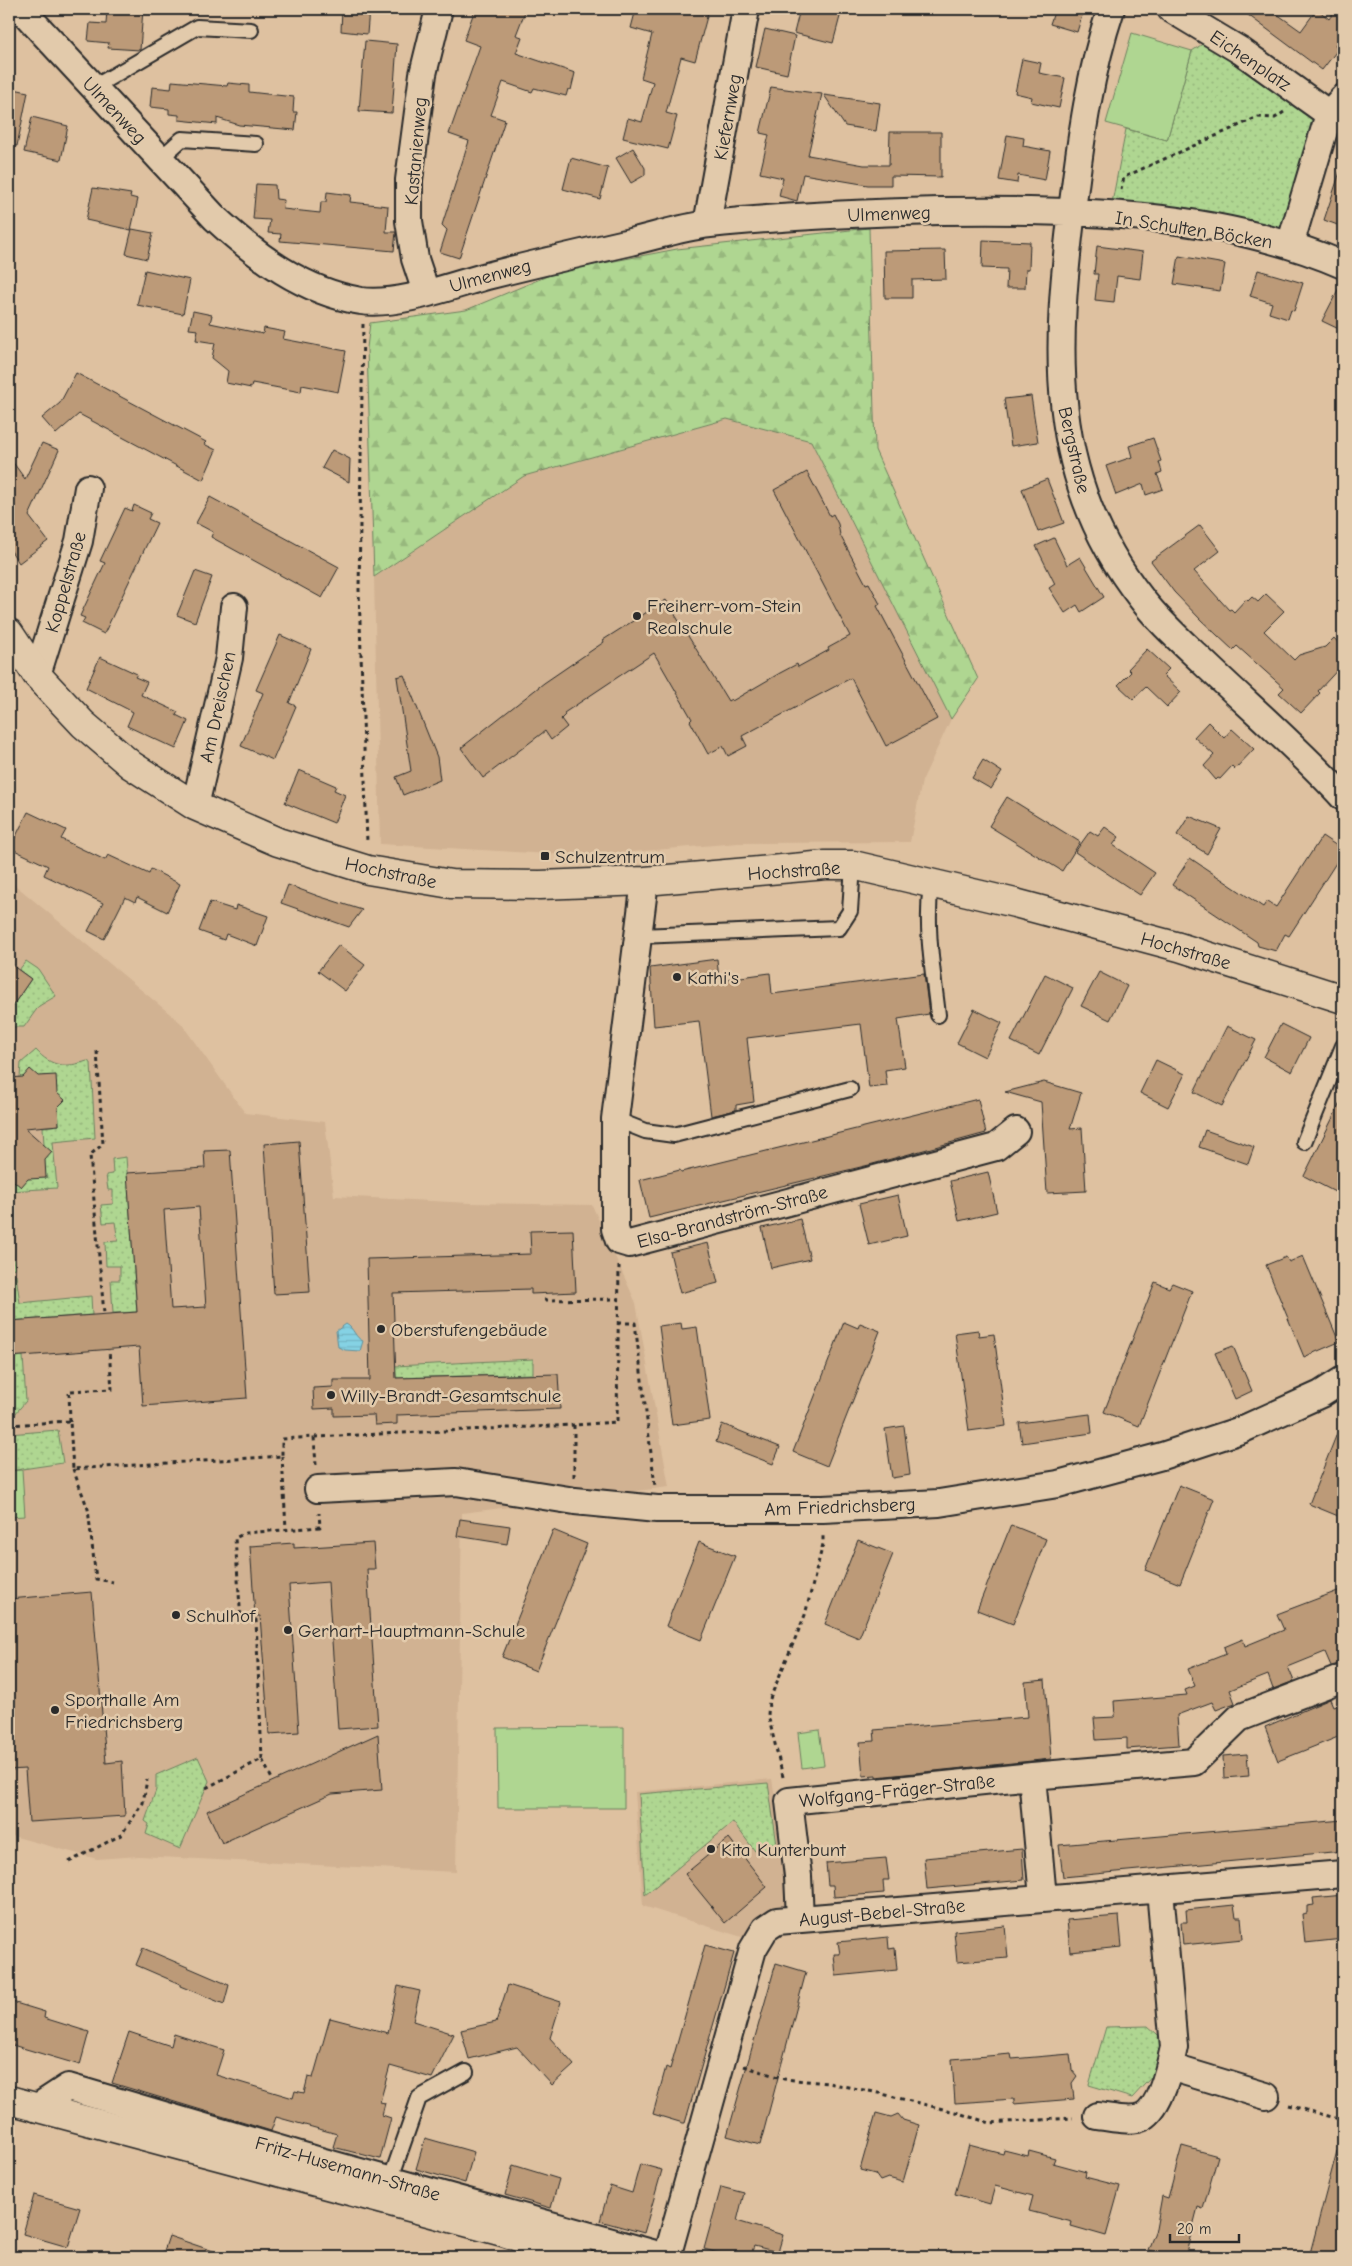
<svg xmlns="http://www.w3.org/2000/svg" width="1352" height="2266" font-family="'Comic Neue',sans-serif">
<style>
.built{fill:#d1b292}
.green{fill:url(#green-dots);stroke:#6d805e}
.forest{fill:url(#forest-firs);stroke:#6d805e}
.pitch{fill:#afd691;stroke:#6d805e}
.water{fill:url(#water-rules);stroke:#618f9a}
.building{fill:#bc9a78;stroke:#2b2b2b;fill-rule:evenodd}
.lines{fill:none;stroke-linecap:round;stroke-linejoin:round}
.lane-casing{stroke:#2b2b2b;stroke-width:18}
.street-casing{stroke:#2b2b2b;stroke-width:30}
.secondary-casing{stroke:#2b2b2b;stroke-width:31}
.path{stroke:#2b2b2b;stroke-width:3;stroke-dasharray:4 4;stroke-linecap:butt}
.lane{stroke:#e2caab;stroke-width:14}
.street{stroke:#e2caab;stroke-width:26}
.secondary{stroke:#e2caab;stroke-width:28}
.poi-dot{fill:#2b2b2b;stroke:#e2caab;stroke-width:2}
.labels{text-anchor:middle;stroke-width:5;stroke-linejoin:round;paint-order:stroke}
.street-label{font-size:19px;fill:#2b2b2b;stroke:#e2caab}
.poi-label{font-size:19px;fill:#2b2b2b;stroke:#e2caab;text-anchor:start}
</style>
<defs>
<pattern id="green-dots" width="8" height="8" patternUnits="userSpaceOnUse" patternTransform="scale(1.25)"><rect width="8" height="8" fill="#afd691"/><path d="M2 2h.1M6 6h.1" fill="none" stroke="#97b87d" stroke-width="1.8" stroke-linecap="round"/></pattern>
<pattern id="forest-firs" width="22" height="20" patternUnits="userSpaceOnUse" patternTransform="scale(1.25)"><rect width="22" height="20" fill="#afd691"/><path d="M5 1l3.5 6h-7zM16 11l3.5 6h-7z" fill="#97b87d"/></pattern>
<pattern id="water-rules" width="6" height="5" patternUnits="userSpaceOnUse" patternTransform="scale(1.25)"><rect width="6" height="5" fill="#85d2e4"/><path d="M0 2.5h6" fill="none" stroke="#73b4c4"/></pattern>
</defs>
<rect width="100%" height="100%" fill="#dec1a0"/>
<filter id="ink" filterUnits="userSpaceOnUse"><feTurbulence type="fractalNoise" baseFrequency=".02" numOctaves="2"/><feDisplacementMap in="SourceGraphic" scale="10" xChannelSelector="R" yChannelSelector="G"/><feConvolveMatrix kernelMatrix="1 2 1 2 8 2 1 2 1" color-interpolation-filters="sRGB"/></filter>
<g filter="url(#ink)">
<path class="built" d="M727,419l84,21 140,279 -29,62 -12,61 -172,1 -155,13 -203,-12 -6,-267 150,-101z
M9,880l172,143 64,90 80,9 9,74 136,7 122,2 44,98 33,184 -207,26 -6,359 -317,-16 -42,3 -88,-24z
M772,1779l21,129 -48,30 -102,-32 -8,-114z"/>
<path class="green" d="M1204,43l110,77 -34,110 -168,-27 14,-74 41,11 25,-89z
M26,961l12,8 18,27 -17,10 -15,21h-14l-1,-16 22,-32 -12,-9z
M36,1050c15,17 30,18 51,11l4,2 4,75 -42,4 4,46 -48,3v-11h3l32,-35 -1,-18 16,-2 -1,-18 7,-7 -42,-23 -3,1 1,-15z
M126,1157l11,155 -24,1 -2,-33h9v-14h-14l-1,-24 13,-1 -3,-19 -12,1 -2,-18 12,-1v-14h-5l-2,-15 7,-1 -1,-15z
M9,1225l6,43 -6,1z
M16,1275l4,28 71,-7 1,19 -83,6v-45z
M23,1356l3,45 -17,20v-64z
M533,1359v15l-137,4 -1,-12z
M58,1430l5,33 -54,8v-37z
M198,1757l11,24 -29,68 -34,-15 3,-10 -4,-3 11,-31v-15z
M768,1783l10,69 -23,-1 -22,-29 -88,73 -6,-101z
M1148,2026l17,15 -7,29 -26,28 -43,-13 17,-58z"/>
<path class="forest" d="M869,228l6,222 103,229 -27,40 -140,-278 -84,-22 -203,57 -150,101 -7,-229 3,-25 96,-13 91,-38 120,-23z"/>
<path class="pitch" d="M1132,33l60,18 -25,89 -61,-17z
M22,1470l3,46 -16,1v-46z
M624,1727v81h-126l-1,-80z
M819,1730l5,35 -22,3 -4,-35z"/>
<path class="water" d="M346,1324c8,4 9,14 17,17l-3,10 -15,-1 -7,-3 -2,-16z"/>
<path class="building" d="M107,9h36l-3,41 -32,-2 1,-5 -21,-2 2,-18 16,1z
M342,9h27l-2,25 -26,-3z
M475,9h51l-10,26 6,2 -6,16 59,20 -4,17 -3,-1 -2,7 -32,-8 -2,4 -29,-10 -12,33 14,5 -46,138 -19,-6 7,-22 -5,-5 27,-84 -20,-7 31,-88 -16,-6z
M636,9h73l-14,52 -14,-4 -15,56 11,3 -9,33 -45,-11 5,-20 14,4 11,-40 -12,-4 11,-44 -21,-6z
M800,9h42l-9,34 -39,-10z
M1055,9h29l-7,23 -27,-8z
M1240,9h30l31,22 16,-22 12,10 7,-10h7v26l-8,10 4,3 -17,22z
M765,29l30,7 -8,38 -31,-7z
M365,41l32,3 -5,69 -33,-2z
M1022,59l19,4 -2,10 26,5 -6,30 -28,-6 1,-5 -17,-4z
M172,81l55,5 1,-3 21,2v7l45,5 -1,15h4l-2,18 -56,-5 -22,-7v6l-38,-4v-5l-10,-1v-5l-19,-2 2,-20 19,2z
M771,87l51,7 -14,61 56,10h25l1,-33h51v45l-50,-1v9h-23l-65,-11 -6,27 -18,-5 4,-18 -23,-5 9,-38 -9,-2z
M9,88l19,4 -11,54 -8,-1z
M824,95l56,8 -4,28 -31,-5z
M32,117l36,9 -7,34 -37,-8z
M1007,135l17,3 -1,8 27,5 -5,29 -27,-5 -1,8 -18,-3z
M633,148l12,20v7l-14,8 -15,-25z
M571,158l37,10 -8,31 -37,-10z
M1340,172h3v55l-19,-7z
M256,184l19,1 1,14 8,1 -1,9 37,4 1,-11h5l1,-10 24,3 -1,7 38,4 -2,26h10l-2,19 -114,-10 1,-7 -13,-1 2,-13 -17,-1z
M93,188l38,6 -1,3 8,2 -7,31 -45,-10z
M132,229l21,4 -6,26 -21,-5z
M983,240l47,2 -1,27h-3l-1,19h-19l1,-19 -25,-1z
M1097,246l46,6 -3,27 -23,-3 -3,26 -19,-2 3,-26h-4z
M945,250l1,29 -34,1v18h-27l-1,-47z
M1179,256l46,8 -5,27 -46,-7z
M145,270l45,10 -7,34 -46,-9z
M1258,270l45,13 -9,28 -3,-1 -3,9 -19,-6 3,-10 -22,-7z
M1343,280v51l-21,-10z
M193,311l19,4 -2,8 53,11 1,-6 21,4 -2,7 63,12 -8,41 -36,-7 -1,7 -49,-9 -1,5 -25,-5 2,-12 -16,-13 3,-15 -19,-3 2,-10 -9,-1z
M76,373l130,69 -2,2 12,6 -13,30 -124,-66 -23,20 -14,-16 18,-15z
M1031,396l7,46 -27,4 -7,-47z
M1153,438l8,23 -2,1 3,10 -5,2 6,15 -17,6 -3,-11 -27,11 -10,-29 26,-9 -3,-11z
M42,443l17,7 -30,66 19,25 -29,22 -10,-15v-91l16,22z
M332,450l18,9 -1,23 -27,-14z
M807,472l23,44 3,-2 5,10 2,11 26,49 3,-1 11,21 -3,2 60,113 -51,27 -35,-68 -109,58 5,10 -19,10 -5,-10 -15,8 -18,-33 2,-2 -38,-66 -90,60 1,2 -4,4 6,8 -16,13 -6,-9 -62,47 -22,-30 83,-65 60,-41 -1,-2 63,-40 62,101 3,-2 1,2 48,-28 17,-9 1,3 31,-17 -1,-2 22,-12 -76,-146z
M1047,479l17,44 -26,9 -16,-43z
M210,497l129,70 -17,31 -111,-61 2,-5 -17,-9z
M134,505l17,8 -3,6 9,4 -53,111 -22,-11 3,-5 -5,-2 25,-53 -5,-2 25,-53 7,3z
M1200,525l20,26 -26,20 35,39 2,-1 3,3 12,-13 2,2 4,-4 6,5 8,-8 18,17 -20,20 30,29 5,-5 26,-8 9,-9 9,10v16l-25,27 2,2 -19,20 -22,-20 5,-5 -47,-42 -4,4 -32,-30 -27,-28 -23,-31z
M1054,538l13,27 13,-8 24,40 -23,15 -4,-7 -12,8 -16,-25 6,-4 -19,-38z
M195,571l17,6 -17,45 -18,-7z
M280,635l31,14 -22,54 7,3 -23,54 -32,-14 22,-53 -7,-3z
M1147,649l22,20 -6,6 18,17 -14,15 -21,-20 -13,12 -15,-14 13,-13 -3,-3z
M100,657l37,17 -2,3 12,5 -6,13 37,17 -2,3 12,6 -12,28 -49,-23 6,-14 -47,-24z
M404,675l33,82 3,23 -37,15 -7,-18 15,-6 -14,-94z
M1208,722l16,16 8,-9 22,20 -19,20 -3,-3 -12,13 -2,-1 -2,2 -12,-14 10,-11 -20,-18z
M983,760l19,12 -11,17 -19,-11z
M299,770l37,16 -2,4 11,5 -11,28 -49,-20z
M1007,797l73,45 -18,29 -73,-45z
M28,812l38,18 -5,9 44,21 3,-5 41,19 2,-5 29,15 -13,28 -30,-15 -2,5 -10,-5 -21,42 -16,-8 15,-28 -59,-28 4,-9 -38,-18z
M1189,816l32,13 -14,25 -30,-19z
M1105,827l14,10 -6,8 42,28 -15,22 -65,-43 15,-21 8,5z
M1322,836l21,14v2l-54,84 -4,-2 -9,17 -18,-5 -1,-4 -85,-57 18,-27 73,49 4,-6 9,6z
M288,885l30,11 44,14 -13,17 -68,-24z
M210,902l25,8 1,-5 32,11 -11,30 -31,-12 -2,6 -25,-9z
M339,945l26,20 -20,26 -27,-20z
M717,959l2,21 51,-7 2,21 152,-20 5,40 -31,5 7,48 -20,3 2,16 -18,2 -8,-64 -114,14 7,64 -18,3v5l-25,6 -12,-95 -45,5 -4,-58z
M9,963l22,16 -22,32z
M1099,972l28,14 -17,34 -29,-14z
M1045,974l28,14 -34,67 -28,-14z
M974,1009l28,14 -17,34 -28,-14z
M1281,1024l28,14 -17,34 -28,-15z
M1227,1026l29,14 -34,66 -28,-14z
M1156,1060l29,14 -17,33 -28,-14z
M30,1069l8,7 18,-1 1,18 8,7 -7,7 1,18 -34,3 27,24 -7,8 1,18 -18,1 -7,8 -12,-10v-99l14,-1z
M1044,1082l37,11 -11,36 12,-1 4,63 -39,2 -6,-91 -36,-10z
M1343,1097v96l-7,-3 -1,2 -31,-16z
M978,1099l8,34 -117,32 -220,53 -9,-38 40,-10 1,2z
M1205,1130l49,17 -6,17 -49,-17z
M299,1141l11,151 -36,2 -10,-150z
M230,1150l17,248 -104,8 -4,-59 -130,10v-36l128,-9 -10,-139 78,-5 -1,-17zM199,1207l7,100 -35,2 -7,-99z
M988,1172l9,40 -38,9 -9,-40z
M898,1195l9,41 -38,9 -10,-41z
M800,1219l10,40 -39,9 -9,-40z
M573,1230l3,62 -45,2v-5l-138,4 3,85 162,-4 2,35 -163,6v9l-22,1 -1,-10 -40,1v-8l-20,1 -1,-21 20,-1v-7h37l-3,-121 164,-5 -1,-23z
M708,1243l10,40 -38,10 -10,-41z
M1303,1256l36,86 -35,15 -38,-92 20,-8 3,5z
M1155,1282l14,6 3,-5 20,8 -53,135 -35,-14z
M844,1322l14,6 2,-5 20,8 -53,135 -34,-14z
M681,1323l1,6 15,-2 13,93 -38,5 -13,-99z
M978,1330l1,6 15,-2 12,92 -37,5 -14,-98z
M1233,1346l19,45 -17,8 -20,-46z
M1090,1414l2,19 -70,10 -3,-20z
M1342,1421h1v97l-34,-14z
M722,1424l58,23 -7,17 -57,-22z
M904,1426l6,49 -18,3 -7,-49z
M1179,1485l35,14 -34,85 -35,-14z
M460,1519l50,7 -3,18 -50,-8z
M1011,1525l35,14 -33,85 -36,-14z
M553,1530l34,14 -51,127 -34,-14z
M858,1540l35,14 -34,84 -34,-14z
M699,1542l36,14 -34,84 -35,-14z
M294,1543v5l79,-5 2,26h-8l11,157 -40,3 -10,-147 -39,3 10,147 -30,2 -9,-118h-5l-5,-70z
M1343,1589v74l-12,3 -6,-14 -37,15 6,14 -21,8 -5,-14 -38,15 5,13 -19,7 -4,-8 -35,13 2,30 -52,4v-11l-31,2 -2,-22 21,-1 -1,-16 73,-6 -2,-5 10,-4 -7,-17 38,-15 -2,-7 19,-8 2,7 39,-16 -7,-16z
M92,1592l14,171 16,-2 3,55 -96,6 -4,-53 -16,1v-171z
M1045,1680l6,79 -175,18v-2l-13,1 -3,-34 15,-1 -1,-11 154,-13 -3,-35z
M1330,1699l3,7 10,-3v32l-65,26 -13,-34z
M378,1734l4,56 -50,4 -110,49 -15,-32z
M1247,1754l2,22 -25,2 -1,-22z
M1343,1820v31l-280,26 -4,-32z
M729,1838l38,49 -42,36 -40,-49z
M1022,1849l2,31 -97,9 -3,-31z
M886,1858l3,22h-6l1,13 -50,4 -1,-12h-5l-2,-22z
M1343,1895v44l-38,4 -3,-29 5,-1v-7l7,-1 -1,-7z
M1234,1905l2,12h5l2,22 -60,6 -2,-23h6l-1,-12z
M1119,1916l3,31 -52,5 -3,-32z
M1005,1926l3,32 -51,4 -3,-31z
M888,1937l1,12 6,-1 2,22 -61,6 -2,-22h6l-2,-12z
M705,1945l29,8 -49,170h-2l-30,-9 13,-47 4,2z
M143,1948l86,37 -5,19 -44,-18v-2l-44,-19z
M776,1963l30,9 -46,173 -33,-9z
M508,1985l53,17 -11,36 24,27 -22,20 -35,-38 -48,12 -8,-29 35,-8z
M398,1986l22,5 -7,30 41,13 -22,44 -42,-12 -10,36 5,1 -3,12 9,3 -11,41 -47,-12 4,-13 -61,-17 -5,14 -159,-48 17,-51 42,14 3,-12 50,16 -8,25 77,23 2,-7 9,2 4,-16 5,1 17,-60 58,15z
M9,2001l36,11 -1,6 45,14 -9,33 -71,-21z
M1011,2054l1,5 58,-5 2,16 5,6 -5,7 2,16 -60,5v-5l-59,4 -3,-44z
M876,2113l15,4 7,-3 5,6 16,5 -16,57 -15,-4 -8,3 -5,-7 -15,-4z
M425,2138l49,14 -9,31 -49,-14z
M969,2145l34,9 1,-4 24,6 1,-5 26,7 -2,5 33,9 -1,5 35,9 -14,50 -35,-10 1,-4 -43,-11 4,-15 -38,-10 -5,18 -35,-10z
M1182,2146l36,10 -15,53 -5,-2 -13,50h-9l-28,-7 8,-21 6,-33 6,2z
M1337,2151l6,1v92l-3,13h-31z
M640,2164l22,6 -18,63 -44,-12 10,-35 22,7z
M513,2165l46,14 -8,29 -46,-13z
M721,2187l23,6 -7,28 46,14 -5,17 -24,-6 -4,11h-18l-28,-8z
M34,2195l46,13 -12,39 -45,-13z
M169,2236l53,18v3h-60z"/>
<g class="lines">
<defs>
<path id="lane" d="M94,87l103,-60 54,3
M161,158l21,-19 74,5
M931,884c-6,44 2,87 7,131
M639,936l200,-8 11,-17 3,-46
M615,1119l30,12 29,4 176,-46
M1304,1142l39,-96
M390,2181l29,-83 47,-26"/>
<path id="street" d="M21,9l194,209c41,38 89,74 146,83 38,5 89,-15 126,-25 47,-12 95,-23 143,-34 26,-6 53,-15 80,-18 76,-8 153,-11 229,-13 134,-2 279,0 404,54
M1111,9c-21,63 -30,128 -38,194 -18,143 -27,274 68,395 18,24 41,44 63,65 46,44 96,87 139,134
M1171,9l70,42 88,63
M707,224l39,-215
M1290,245l39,-131 14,-16
M426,292l-11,-33 -6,-38v-41l14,-106 16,-65
M37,675l42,-134 9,-53
M195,806l34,-148 5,-51
M645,881l-30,238v110l4,12 10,3 367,-97 20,-16
M318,1489l138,-7 119,19 82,8h166l116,-6 119,-19 104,-28 79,-26 80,-36 22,-14
M1043,1898l-11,-122 162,-14 45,-44 104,-40
M800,1918l-2,-42 -9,-75 243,-25
M1170,2067l96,29
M36,2108l32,-21 252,74 346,96
M1097,2116c12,1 34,7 46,1 18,-10 27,-51 31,-70l-14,-157
M667,2257l86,-308 12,-20 12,-8 566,-47"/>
<path id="secondary" d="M9,633l28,42 46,49 48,41 64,41 83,36 90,28 83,14 89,1 105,-4 181,-16h27l162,38 164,44 164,52
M9,2100l494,132 75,25"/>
</defs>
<use href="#lane" class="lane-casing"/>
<use href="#street" class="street-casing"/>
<use href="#secondary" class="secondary-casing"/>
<path class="path" d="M1121,190l3,-13 134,-60 17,1 9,-6
M363,324l-4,266 8,253
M97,1051l6,93 -13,11 14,159
M544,1300l74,-1
M618,1323h17l20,163
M70,1421l-1,-30 43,-2 -3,-39
M9,1425l61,-4 3,48 209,-13v-17l32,-2 2,28
M315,1437l259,-12
M282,1456l4,73
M73,1469l15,40 8,70 17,3
M574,1477v-52l43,-3 2,-156
M262,1759l-6,-139 -15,1 -6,-83 10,-5 75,-6 -1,-14
M783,1777l-15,-62 1,-14 36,-86 18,-71v-11
M206,1788l56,-29 11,22
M69,1862l52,-27 22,-32 4,-24
M744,2066l40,13 44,4 46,9 81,20 35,11 83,-5
M1288,2105l55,15"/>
<use href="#lane" class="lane"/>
<use href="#street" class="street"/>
<use href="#secondary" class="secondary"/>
</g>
</g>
<g class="poi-dot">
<circle cx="637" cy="616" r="5"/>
<rect x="540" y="851" width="10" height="10" rx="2.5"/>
<circle cx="677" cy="977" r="5"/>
<circle cx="381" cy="1329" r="5"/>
<circle cx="331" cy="1395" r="5"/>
<circle cx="176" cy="1615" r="5"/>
<circle cx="288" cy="1630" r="5"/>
<circle cx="55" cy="1710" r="5"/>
<circle cx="711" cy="1849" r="5"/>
</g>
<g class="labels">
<g class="street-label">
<text transform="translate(1251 60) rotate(34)" y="7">Eichenplatz</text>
<text transform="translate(115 110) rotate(47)" y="7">Ulmenweg</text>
<text transform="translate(727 117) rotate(-80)" y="7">Kiefernweg</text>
<text transform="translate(415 151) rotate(-85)" y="7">Kastanienweg</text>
<text transform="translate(889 213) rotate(-2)" y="7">Ulmenweg</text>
<text transform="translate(1194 229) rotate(9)" y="7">In Schulten Böcken</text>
<text transform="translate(490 275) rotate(-15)" y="7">Ulmenweg</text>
<text transform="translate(1075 450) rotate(77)" y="7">Bergstraße</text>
<text transform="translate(65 582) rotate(-74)" y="7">Koppelstraße</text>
<text transform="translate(217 707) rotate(-78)" y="7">Am Dreischen</text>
<text transform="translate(794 870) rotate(-4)" y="7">Hochstraße</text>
<text transform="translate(391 872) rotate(12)" y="7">Hochstraße</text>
<text transform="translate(1186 950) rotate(16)" y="7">Hochstraße</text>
<text transform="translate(732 1216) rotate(-15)" y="7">Elsa-Brandström-Straße</text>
<text transform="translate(840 1506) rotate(-2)" y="7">Am Friedrichsberg</text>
<text transform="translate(897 1790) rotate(-6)" y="7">Wolfgang-Fräger-Straße</text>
<text transform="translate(882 1912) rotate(-5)" y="7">August-Bebel-Straße</text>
<text transform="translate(348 2168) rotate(16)" y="7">Fritz-Husemann-Straße</text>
</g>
<g class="poi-label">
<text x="647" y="612">Freiherr-vom-Stein<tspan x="647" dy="22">Realschule</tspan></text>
<text x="555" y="863">Schulzentrum</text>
<text x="687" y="984">Kathi's</text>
<text x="391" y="1336">Oberstufengebäude</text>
<text x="341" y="1402">Willy-Brandt-Gesamtschule</text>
<text x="186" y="1622">Schulhof</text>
<text x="298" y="1637">Gerhart-Hauptmann-Schule</text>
<text x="65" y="1706">Sporthalle Am<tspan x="65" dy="22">Friedrichsberg</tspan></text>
<text x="721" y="1856">Kita Kunterbunt</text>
</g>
</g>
<rect width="1352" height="2266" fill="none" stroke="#e2caab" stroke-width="30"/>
<rect x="15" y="15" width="1322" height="2236" fill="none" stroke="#2b2b2b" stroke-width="2" filter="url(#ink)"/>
<path d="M1170 2234v8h69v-8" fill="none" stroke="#2b2b2b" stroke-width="2.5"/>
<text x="1177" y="2234" font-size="15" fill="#2b2b2b" stroke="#e2caab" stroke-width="4" paint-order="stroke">20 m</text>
</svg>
